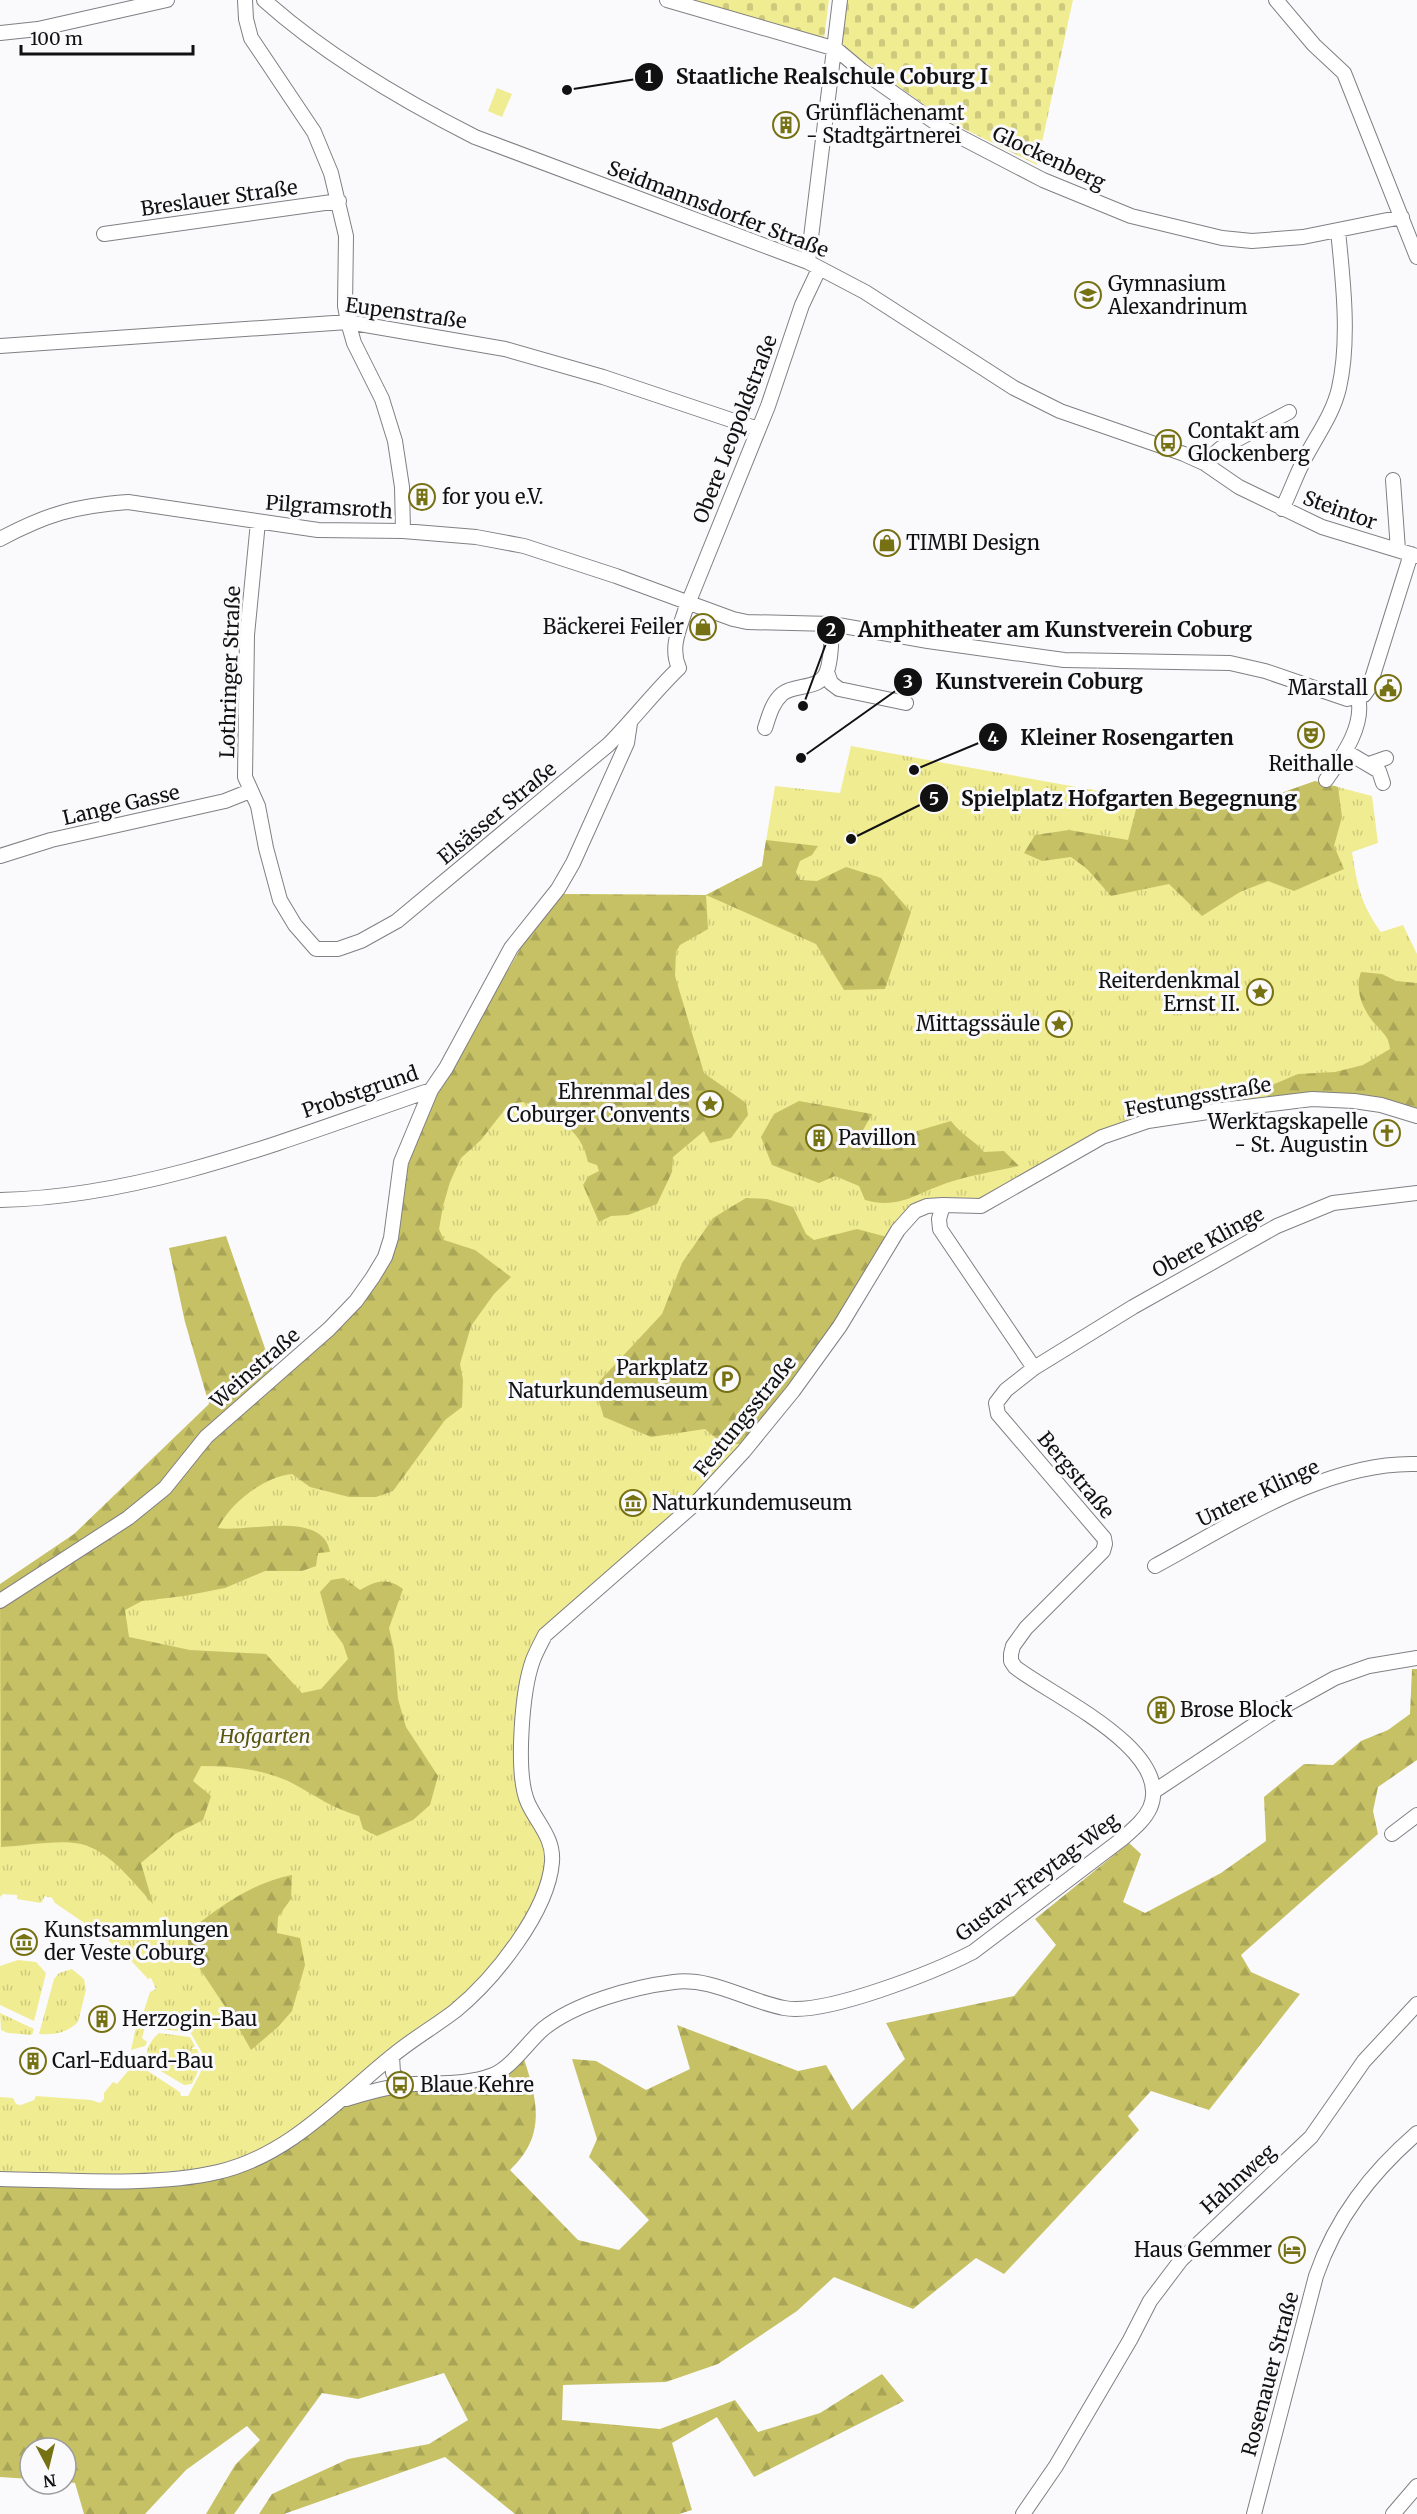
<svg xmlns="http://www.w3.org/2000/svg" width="1417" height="2514" font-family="Merriweather,serif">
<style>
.grass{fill:url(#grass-tufts)}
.forest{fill:url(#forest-firs)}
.cemetery{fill:url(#cemetery-stones)}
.pitch{fill:#f0ec92}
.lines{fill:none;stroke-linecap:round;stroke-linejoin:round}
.minor-casing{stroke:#807f83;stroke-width:16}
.minor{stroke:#fff;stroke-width:14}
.labels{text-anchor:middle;stroke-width:6;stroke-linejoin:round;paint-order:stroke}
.poi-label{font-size:20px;fill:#111112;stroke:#fafafd;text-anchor:start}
.street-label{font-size:20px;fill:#111112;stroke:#fafafd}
.park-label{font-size:20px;font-style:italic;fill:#59560f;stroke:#fafafd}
.leader{fill:none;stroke:#111112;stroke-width:2}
.callout-dot{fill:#111112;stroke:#fafafd;stroke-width:2}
.mark-label{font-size:18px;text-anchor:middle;font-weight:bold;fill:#fff}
.callout-label{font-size:21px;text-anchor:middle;font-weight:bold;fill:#111112;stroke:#fafafd;stroke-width:6;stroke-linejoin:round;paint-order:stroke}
</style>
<defs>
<pattern id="grass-tufts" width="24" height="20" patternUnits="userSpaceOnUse" patternTransform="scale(1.5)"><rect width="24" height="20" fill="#f0ec92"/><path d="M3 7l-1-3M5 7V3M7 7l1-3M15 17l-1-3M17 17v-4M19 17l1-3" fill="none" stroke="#cdc97d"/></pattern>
<pattern id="forest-firs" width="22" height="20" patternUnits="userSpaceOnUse" patternTransform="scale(1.5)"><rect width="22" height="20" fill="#c6c165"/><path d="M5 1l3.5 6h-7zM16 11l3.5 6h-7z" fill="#a9a557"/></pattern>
<pattern id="cemetery-stones" width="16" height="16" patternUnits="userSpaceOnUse" patternTransform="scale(1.5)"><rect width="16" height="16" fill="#f0ec92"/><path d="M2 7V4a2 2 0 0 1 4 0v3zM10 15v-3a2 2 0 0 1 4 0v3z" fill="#cdc97d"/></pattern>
</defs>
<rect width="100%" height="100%" fill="#fafafd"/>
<path class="grass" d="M851,746l358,65 30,-3 76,-27 57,15 6,47 -26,9c5,32 9,53 29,80l22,-7 14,29v157l-68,-17 -170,16 -54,11 -37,19 -104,60 -67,5 -18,12 -63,105 -64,88 -60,70 -55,52 -101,84 -23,27 -7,18 -10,121 25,48 8,28 -10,39 -25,44 -55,60 -151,118 -32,22 -44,21 -33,7 -70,6 -129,-2v-76l13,1 3,6 5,1 13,-5 2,-4 55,4 9,3 4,-4v-6l9,-11 4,2 16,-19 -4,-4 8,-7 5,3 4,8 -3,3 37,24 1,4h7l16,-30 6,3 5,-9 -5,-8 -6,4 -18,-31h-7l-1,6 -33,-4 -3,11 5,4 -2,4 -14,4 5,-23 3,-1 11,-34 6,-3 -5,-11 -3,1 -24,-26 -15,-12 -2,-8h-8l-44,-30 -3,-5 -7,-2 -4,7 -24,-4v-4l-14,-1 -3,3v-292l357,-300 143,-322 56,-89 150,1 56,-29 13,-80 65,7z
M18,1960l18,2 10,11 -12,48 -34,-16v-39z
M72,1969l12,10 2,11 -8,32c-11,11 -24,13 -39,12l15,-55 5,-6z
M0,2013l34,16 -2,6 -24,-2 -7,-3z
M159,2033l31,4 5,9 -4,3h6c7,14 1,22 -5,35l-8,1 -35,-21c-6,-12 1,-23 10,-31z"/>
<path class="forest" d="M1315,781l23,6 4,30 -8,29 10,23 -50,22 -26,-10 -28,11 -38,24 -33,-32 -58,12 -24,-27 -16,-12 -29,4 -18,-8 11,-18 34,-5 59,10 11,-42 70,13 30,-3z
M766,840l52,6 -6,9 -12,6 -4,11 4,8 17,1 29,-14 35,11 30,34 -26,77 -41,1 -28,-46 -110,-49 2,34 -28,16 -4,7 -1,24 29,97 42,30 2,12 -17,23 -21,5 -6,-12 -31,26 -1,15 -15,32 -29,11 -17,1 -12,6 -16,-37 6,-9 10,-5 -2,-6 -9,-3c-7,-34 -31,-43 -59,-58l-7,-2 -13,2 -28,36 -20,18 -11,24 -7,24 -4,23 5,11 31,10 36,27 -17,17 -23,32 -11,38 3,16 -1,27 -17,13 -52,71 -17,6h-27l-39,-10 -18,-13c-29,3 -61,29 -74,54 28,5 105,-19 112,24l-12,1 -2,13 -14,5h-37l-40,17 -41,8 -42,5 -17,9 4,27 61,13 76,4 36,39 19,-4 27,-30 -5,-15 -14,-19 -9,-33 11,-12 13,-2 16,12c16,-9 27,-13 43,-1l-14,39 5,22 4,49 8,28 32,49 -8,29 -17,15 -36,16 -14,-7 -4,-13c-25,-7 -45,-21 -67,-33 -28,-14 -60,-17 -91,-17l-8,15 18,15 -8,24 -28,14 -34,29 12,41c-19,-21 -43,-53 -72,-60 -22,-5 -56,2 -80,3l-1,-263 74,-50 135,-130 -24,-82 -16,-74 57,-12 50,144 101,-101 24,-98 24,-66 98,-171 33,-50 150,1 56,-29z
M1361,972l21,2 14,7 21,2v128l-151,-11 6,-15 26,-11 37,-2 28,-7 27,-16c-1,-12 -6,-15 -14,-24 -13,-14 -22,-35 -15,-53z
M799,1101l73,13 -10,18 2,11 10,1c9,10 23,4 35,1l8,-14 34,-10c11,15 22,18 33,31l20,-1 15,15c-23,5 -47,9 -69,16 -32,10 -50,28 -85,18l-6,-14 -24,-10 -16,7 -47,-18 -11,-28 13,-23z
M746,1198l21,1 26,8 13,27 8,6 43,-11 30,8 -51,85 -64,88 -29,34h-20l-18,-15 -54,8 -47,-20 -10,-30 68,-73 20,-51 31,-45z
M1412,1669h5v91l-39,27 -5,24 5,23 -137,121 10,17 49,22 -91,116 -58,-19 -23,25 11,14 -135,144 -28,-16 -63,51 -79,-32 -37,34 -79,53 -52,18 -103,3 -1,35 98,9 75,-29 23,32 62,-19 62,-39 22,27 -150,76 -37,-60 -45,26 20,67 -13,4h-164l-70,-57 -161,57h-25l13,-20 76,-35 81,-15 39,-24 -24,-47 -86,26 -36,-6 -88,121h-28l29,-49 25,-25 -13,-14 -61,44 -41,44h-61l-9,-31 -9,-1v-34h-36v31l-30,-2v-292l221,-9 132,-77 17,-7 107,-8 47,-25c14,43 22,77 -14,111l68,70 41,10 30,-30 -60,-63 8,-18 -25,-80 24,2 50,29 44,-21 -13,-44 121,46 28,-6 26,45 53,-51 -19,-36 128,-27 42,-51 -21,-26 94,-76 12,11 -18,48 22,11 76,-40 45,-32 -2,-44 40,-33 29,1 28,-24 27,-11 22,-16z
M292,1875l-1,24 -13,18 -1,16 23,5 5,27 -13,46 -14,16 -27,23 -15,-27 -48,-72v-19c32,-26 64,-49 104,-57z"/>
<path class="cemetery" d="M688,0h141l-5,39z
M844,0h229l-36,165 -91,-45 -107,-76z"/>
<path class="pitch" d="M497,88l15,6 -10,23 -14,-6z"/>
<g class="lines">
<defs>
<path id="minor" d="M245,0l1,19 5,19 63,94 17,41 15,63 -1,70 3,16 6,21 28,56 13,42 7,46 1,44
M264,0c59,53 140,101 211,137l333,125 57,30 149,96 46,23 124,43 20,9 35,24 83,40 95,29
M667,0l169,49 25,21 82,58 100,52 88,36 91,22 30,3 51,-4 99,-20
M1276,0l38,45 30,28 73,184
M0,33l38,-4 129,-29
M104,234l235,-33
M808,262l32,-262
M0,346l348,-24 157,27 98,28 155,52
M1204,463l17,-15 68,-36
M1393,480l5,70
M1282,509c8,-16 14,-34 23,-51 12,-23 28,-44 34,-70 11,-48 4,-108 -1,-157
M258,522l-11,113 -2,142 13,29 8,42 14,52 15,25 21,24h22l23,-8 36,-20 211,-176c25,-25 46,-53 71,-77 -9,-20 0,-38 6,-57l83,-205 34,-101 17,-36
M0,539c47,-25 75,-33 128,-37l190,28 85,1 73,6 48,9 92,30 117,43 14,3 85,2 96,17 136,19 166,3 35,8 82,28 17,-4 5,-7 42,-134
M827,672l4,11 8,6 67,14
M765,728c4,-12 7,-25 17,-34 14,-11 38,-3 45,-23 5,-14 4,-32 5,-47
M1345,751l34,20 4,12
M1369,764l17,-6
M1326,780c16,-23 39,-54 32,-83
M0,856l51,-16 174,-39 25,-10
M0,1200c148,-3 293,-63 431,-110
M943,1205l-4,14 1,10 94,139
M1155,1566c78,-42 171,-105 262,-102
M0,1601l128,-83 37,-30 41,-51 123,-108 27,-28 17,-24 12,-20 6,-19 10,-76 30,-72 15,-22 65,-120 47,-59 15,-26 54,-120 3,-20
M1153,1792l119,-79 63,-35 34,-12 48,-8
M1392,1834l25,-19
M392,2056l1,17 11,12
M346,2099c19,-6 37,-11 57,-14 29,-3 62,1 90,-10 19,-8 34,-32 50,-46 32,-26 90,-42 131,-47 38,-5 73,19 110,26 40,8 150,-36 189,-56l149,-113c10,-9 22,-18 28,-31 25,-58 -100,-113 -135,-141l-4,-6v-7l2,-8 13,-18 77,-77 2,-7 -1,-6 -106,-124 -2,-11 10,-13 28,-22 99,-61 144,-81 56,-23 84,-10
M0,2179c67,1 153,8 218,-7 70,-16 120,-72 173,-115 20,-17 43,-30 64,-46 39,-32 93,-99 97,-149 2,-24 -15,-39 -24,-59 -13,-29 -6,-113 5,-143 3,-8 8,-17 12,-25l152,-133 47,-51 49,-60 47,-65 58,-96 17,-19 12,-5 16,-1 38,1 121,-69 46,-16 73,-11 91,-11 42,2 27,4 36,11
M1023,2514l33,-48 74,-126 20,-39 31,-41 130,-123 53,-76 53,-57
M1254,2514l62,-238c20,-58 55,-103 101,-143
M1393,2514l24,-28"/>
</defs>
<use href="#minor" class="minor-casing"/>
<use href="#minor" class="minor"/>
</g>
<defs>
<symbol id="building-ring" viewBox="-11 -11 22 22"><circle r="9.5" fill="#fafafd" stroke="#767112" stroke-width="1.5"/><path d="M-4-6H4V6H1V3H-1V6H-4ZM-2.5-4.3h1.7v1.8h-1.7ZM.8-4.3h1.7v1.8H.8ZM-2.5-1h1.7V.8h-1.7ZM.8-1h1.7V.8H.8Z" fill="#767112"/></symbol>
<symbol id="school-ring" viewBox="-11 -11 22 22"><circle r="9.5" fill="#fafafd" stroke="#767112" stroke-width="1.5"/><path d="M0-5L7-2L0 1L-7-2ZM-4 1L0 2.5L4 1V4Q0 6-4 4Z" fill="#767112"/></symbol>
<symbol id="bus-ring" viewBox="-11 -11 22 22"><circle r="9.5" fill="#fafafd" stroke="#767112" stroke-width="1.5"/><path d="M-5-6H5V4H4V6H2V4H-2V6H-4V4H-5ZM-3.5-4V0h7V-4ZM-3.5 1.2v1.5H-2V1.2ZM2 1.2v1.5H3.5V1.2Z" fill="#767112"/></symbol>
<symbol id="shop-ring" viewBox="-11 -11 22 22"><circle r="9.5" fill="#fafafd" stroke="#767112" stroke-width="1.5"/><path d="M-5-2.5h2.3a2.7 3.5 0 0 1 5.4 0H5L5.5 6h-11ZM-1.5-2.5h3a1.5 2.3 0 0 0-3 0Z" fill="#767112"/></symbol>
<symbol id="civic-ring" viewBox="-11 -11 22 22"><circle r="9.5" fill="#fafafd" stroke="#767112" stroke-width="1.5"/><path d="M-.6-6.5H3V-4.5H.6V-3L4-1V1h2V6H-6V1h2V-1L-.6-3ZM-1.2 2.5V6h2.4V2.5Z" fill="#767112"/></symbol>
<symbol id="theatre-ring" viewBox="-11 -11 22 22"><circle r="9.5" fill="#fafafd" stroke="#767112" stroke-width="1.5"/><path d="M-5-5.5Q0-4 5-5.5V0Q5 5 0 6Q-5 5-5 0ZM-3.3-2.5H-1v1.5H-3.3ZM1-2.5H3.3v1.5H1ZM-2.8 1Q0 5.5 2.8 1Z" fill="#767112"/></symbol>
<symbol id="sight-ring" viewBox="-11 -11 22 22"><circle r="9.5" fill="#fafafd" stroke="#767112" stroke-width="1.5"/><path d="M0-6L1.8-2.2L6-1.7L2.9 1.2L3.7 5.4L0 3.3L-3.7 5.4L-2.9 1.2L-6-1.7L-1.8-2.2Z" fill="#767112"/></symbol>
<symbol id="church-ring" viewBox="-11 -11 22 22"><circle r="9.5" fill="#fafafd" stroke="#767112" stroke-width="1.5"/><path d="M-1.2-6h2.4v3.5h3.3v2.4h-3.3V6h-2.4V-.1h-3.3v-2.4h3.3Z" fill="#767112"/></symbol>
<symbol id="parking-ring" viewBox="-11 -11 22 22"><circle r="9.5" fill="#fafafd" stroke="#767112" stroke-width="1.5"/><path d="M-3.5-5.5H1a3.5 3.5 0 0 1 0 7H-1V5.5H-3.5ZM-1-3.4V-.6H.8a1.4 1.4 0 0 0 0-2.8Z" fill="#767112"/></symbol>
<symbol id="museum-ring" viewBox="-11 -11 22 22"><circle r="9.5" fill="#fafafd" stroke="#767112" stroke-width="1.5"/><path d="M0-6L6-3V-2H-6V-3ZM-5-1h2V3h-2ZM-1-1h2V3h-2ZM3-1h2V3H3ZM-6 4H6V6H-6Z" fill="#767112"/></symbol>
<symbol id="hotel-ring" viewBox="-11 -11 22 22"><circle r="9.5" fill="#fafafd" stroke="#767112" stroke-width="1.5"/><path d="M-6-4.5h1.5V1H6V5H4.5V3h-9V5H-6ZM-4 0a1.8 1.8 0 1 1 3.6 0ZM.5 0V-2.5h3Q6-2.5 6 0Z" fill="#767112"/></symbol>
</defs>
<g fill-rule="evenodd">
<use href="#building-ring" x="771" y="110" width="30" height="30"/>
<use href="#school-ring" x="1073" y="280" width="30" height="30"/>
<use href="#bus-ring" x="1153" y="428" width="30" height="30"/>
<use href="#building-ring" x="407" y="482" width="30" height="30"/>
<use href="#shop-ring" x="872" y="528" width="30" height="30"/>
<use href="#shop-ring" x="688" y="612" width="30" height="30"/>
<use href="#civic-ring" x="1373" y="673" width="30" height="30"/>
<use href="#theatre-ring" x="1296" y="720" width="30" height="30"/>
<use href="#sight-ring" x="1245" y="977" width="30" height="30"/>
<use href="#sight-ring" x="1044" y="1009" width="30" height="30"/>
<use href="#sight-ring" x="695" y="1089" width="30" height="30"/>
<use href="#church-ring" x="1372" y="1118" width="30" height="30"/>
<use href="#building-ring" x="804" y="1123" width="30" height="30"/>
<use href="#parking-ring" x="712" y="1364" width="30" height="30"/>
<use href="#museum-ring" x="618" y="1488" width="30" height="30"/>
<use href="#building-ring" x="1146" y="1695" width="30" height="30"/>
<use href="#museum-ring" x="9" y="1927" width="30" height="30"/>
<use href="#building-ring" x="87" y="2004" width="30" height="30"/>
<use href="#building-ring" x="18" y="2046" width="30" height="30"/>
<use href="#bus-ring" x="385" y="2070" width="30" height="30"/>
<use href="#hotel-ring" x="1277" y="2235" width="30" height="30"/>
</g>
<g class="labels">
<g class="poi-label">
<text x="806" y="120">Grünflächenamt<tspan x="806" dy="23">- Stadtgärtnerei</tspan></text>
<text x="1108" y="291">Gymnasium<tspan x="1108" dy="23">Alexandrinum</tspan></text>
<text x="1188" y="438">Contakt am<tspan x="1188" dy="23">Glockenberg</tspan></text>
<text x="442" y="504">for you e.V.</text>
<text x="906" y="550">TIMBI Design</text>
<text x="684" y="634" text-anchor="end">Bäckerei Feiler</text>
<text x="1368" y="695" text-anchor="end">Marstall</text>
<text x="1311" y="771" text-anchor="middle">Reithalle</text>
<text x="1240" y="988" text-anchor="end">Reiterdenkmal<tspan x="1240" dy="23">Ernst II.</tspan></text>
<text x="1040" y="1031" text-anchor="end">Mittagssäule</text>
<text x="690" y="1099" text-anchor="end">Ehrenmal des<tspan x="690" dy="23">Coburger Convents</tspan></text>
<text x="1368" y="1129" text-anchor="end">Werktagskapelle<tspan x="1368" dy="23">- St. Augustin</tspan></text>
<text x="838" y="1145">Pavillon</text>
<text x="708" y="1375" text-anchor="end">Parkplatz<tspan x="708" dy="23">Naturkundemuseum</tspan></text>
<text x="652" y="1510">Naturkundemuseum</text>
<text x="1180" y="1717">Brose Block</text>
<text x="44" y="1937">Kunstsammlungen<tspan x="44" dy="23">der Veste Coburg</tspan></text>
<text x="122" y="2026">Herzogin-Bau</text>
<text x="52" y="2068">Carl-Eduard-Bau</text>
<text x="420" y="2092">Blaue Kehre</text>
<text x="1272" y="2257" text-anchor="end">Haus Gemmer</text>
</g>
<g class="street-label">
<text transform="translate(1049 158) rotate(25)" y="7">Glockenberg</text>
<text transform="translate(219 198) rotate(-8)" y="7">Breslauer Straße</text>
<text transform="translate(718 209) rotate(21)" y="7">Seidmannsdorfer Straße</text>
<text transform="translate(406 313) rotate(8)" y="7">Eupenstraße</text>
<text transform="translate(735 429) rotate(-69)" y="7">Obere Leopoldstraße</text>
<text transform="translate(329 507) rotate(4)" y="7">Pilgramsroth</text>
<text transform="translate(1340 510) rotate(20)" y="7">Steintor</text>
<text transform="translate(230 672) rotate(-88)" y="7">Lothringer Straße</text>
<text transform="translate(121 805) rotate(-13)" y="7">Lange Gasse</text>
<text transform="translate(497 813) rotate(-40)" y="7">Elsässer Straße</text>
<text transform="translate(360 1092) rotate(-19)" y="7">Probstgrund</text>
<text transform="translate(1198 1097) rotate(-10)" y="7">Festungsstraße</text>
<text transform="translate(1208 1242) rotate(-29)" y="7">Obere Klinge</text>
<text transform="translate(255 1368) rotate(-41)" y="7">Weinstraße</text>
<text transform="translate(745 1416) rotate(-51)" y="7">Festungsstraße</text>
<text transform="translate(1076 1475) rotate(50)" y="7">Bergstraße</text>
<text transform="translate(1258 1493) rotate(-25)" y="7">Untere Klinge</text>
<text transform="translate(1037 1877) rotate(-37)" y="7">Gustav-Freytag-Weg</text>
<text transform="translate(1238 2179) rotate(-42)" y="7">Hahnweg</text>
<text transform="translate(1270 2374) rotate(-75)" y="7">Rosenauer Straße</text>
</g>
<g class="park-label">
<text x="265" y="1743">Hofgarten</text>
</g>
</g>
<path class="leader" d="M567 90L649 77M803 706L831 630M801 758L908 682M914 770L993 737M851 839L934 798"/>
<g class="callout-dot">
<circle cx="567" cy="90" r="6"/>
<circle cx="803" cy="706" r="6"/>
<circle cx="801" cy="758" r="6"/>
<circle cx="914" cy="770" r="6"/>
<circle cx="851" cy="839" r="6"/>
<circle cx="649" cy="77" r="15"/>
<circle cx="831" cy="630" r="15"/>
<circle cx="908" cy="682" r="15"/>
<circle cx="993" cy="737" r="15"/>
<circle cx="934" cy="798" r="15"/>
</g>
<g class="mark-label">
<text x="649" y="83">1</text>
<text x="831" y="636">2</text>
<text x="908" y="688">3</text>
<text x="993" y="744">4</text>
<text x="934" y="805">5</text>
</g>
<g class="callout-label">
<text x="832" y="84">Staatliche Realschule Coburg I</text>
<text x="1055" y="637">Amphitheater am Kunstverein Coburg</text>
<text x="1039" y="689">Kunstverein Coburg</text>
<text x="1127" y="745">Kleiner Rosengarten</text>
<text x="1129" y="806">Spielplatz Hofgarten Begegnung</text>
</g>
<g transform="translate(48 2466) rotate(173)"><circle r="28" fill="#fafafd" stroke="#9d9d9f" stroke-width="1.5"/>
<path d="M0-4.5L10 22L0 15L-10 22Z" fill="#767112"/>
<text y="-9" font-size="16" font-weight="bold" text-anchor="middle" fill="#111112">N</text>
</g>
<path d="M21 45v9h172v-9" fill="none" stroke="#111112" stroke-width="3"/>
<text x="30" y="45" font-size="18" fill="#111112" stroke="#fafafd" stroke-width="4.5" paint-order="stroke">100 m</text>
</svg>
